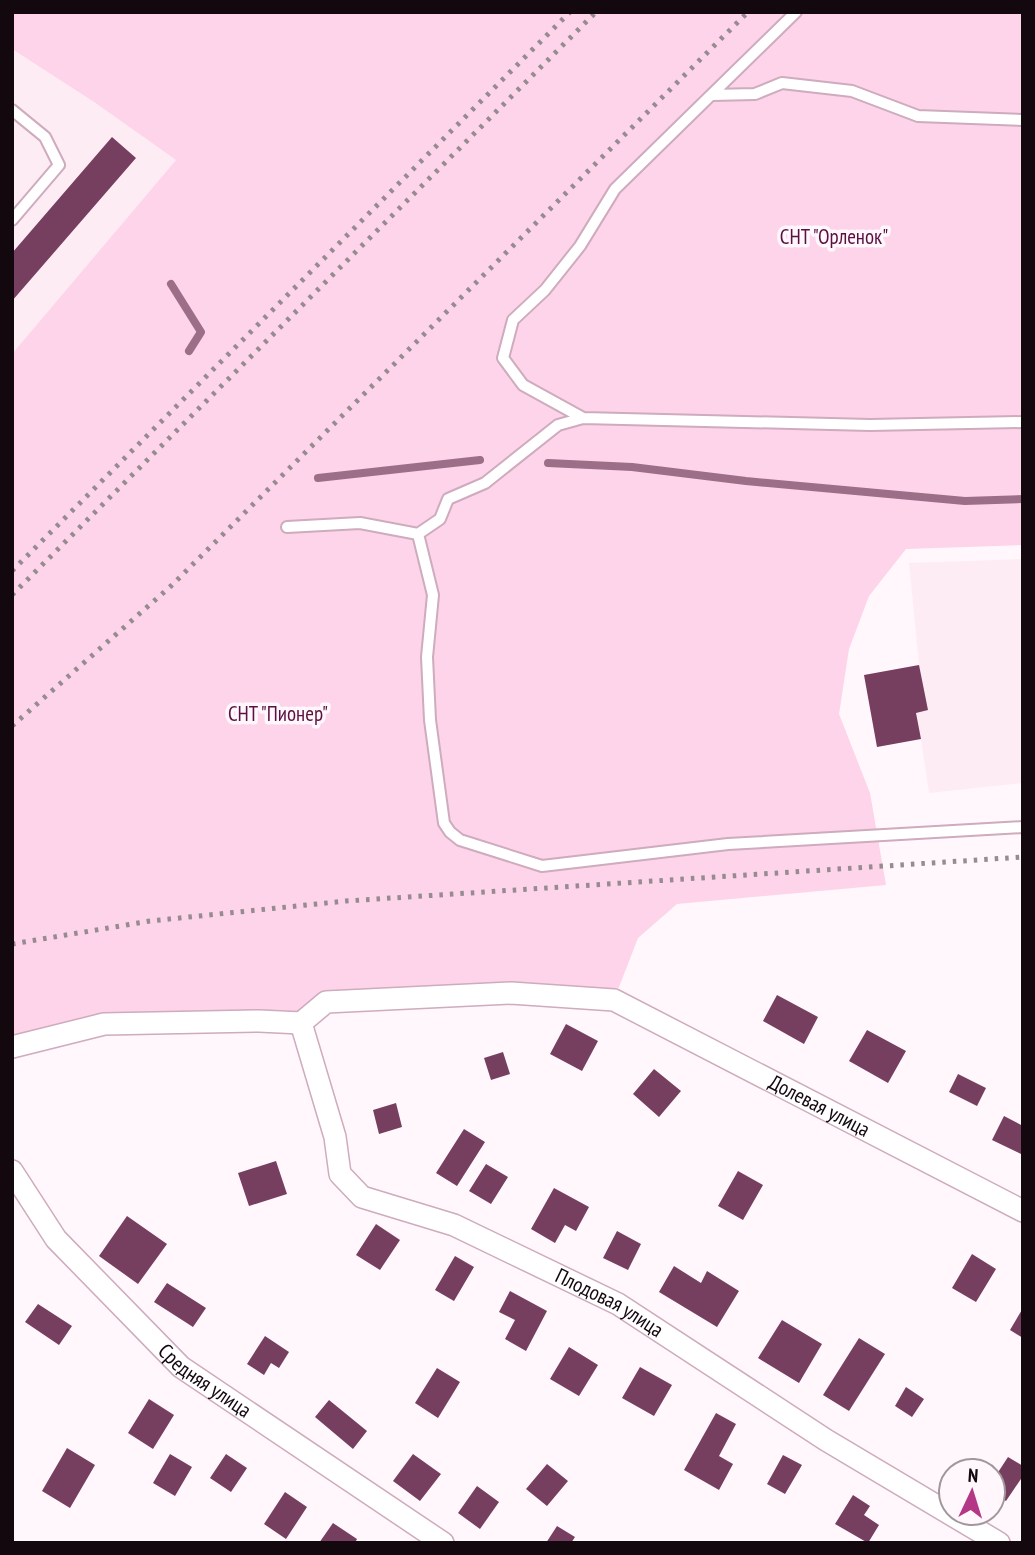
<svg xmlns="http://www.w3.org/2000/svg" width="1035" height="1555" font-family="'PT Sans Narrow',sans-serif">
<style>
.built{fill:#feecf5}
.green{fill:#fdd4e9}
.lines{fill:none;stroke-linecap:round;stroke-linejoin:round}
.stream{stroke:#9d6e87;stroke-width:8}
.building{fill:#773f5f}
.service-casing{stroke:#ceabbd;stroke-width:14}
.minor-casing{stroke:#ceabbd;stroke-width:24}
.service{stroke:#fff;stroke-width:10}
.minor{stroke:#fff;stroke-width:21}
.rail{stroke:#958b91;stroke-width:5;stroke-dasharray:3.5 7;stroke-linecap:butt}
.labels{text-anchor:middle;stroke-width:7;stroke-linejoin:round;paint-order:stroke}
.park-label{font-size:21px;fill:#5a1040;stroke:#fff7fb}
.street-label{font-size:21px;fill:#14080f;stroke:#fff7fb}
</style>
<rect width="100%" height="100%" fill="#fff7fb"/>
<path class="built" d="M12,49l82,53 82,58 -164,194z
M1023,559v224l-94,10 -8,-54 -44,8 -13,-72 55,-10 -10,-102z"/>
<path class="green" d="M12,12h1011v533l-117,4 -37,47 -20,53 -10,65 31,79 16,92 -209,19 -39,34 -24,62 -288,2 -25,21 -197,1 -92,23v-693l164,-194 -82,-58 -82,-53z"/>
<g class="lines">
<path class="stream" d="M171,284l30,48 -12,19
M548,463l84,4 114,14 219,20 58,-2
M318,478l162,-18"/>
</g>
<path class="building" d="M112,137l24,21 -124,143v-48z
M919,665l9,45 -12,3 5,26 -44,8 -13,-72z
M777,995l41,22 -14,27 -41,-23z
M566,1024l32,17 -16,30 -32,-17z
M867,1030l39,21 -18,32 -39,-22z
M503,1052l7,22 -19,6 -7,-22z
M654,1069l27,22 -22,26 -26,-23z
M958,1074l28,14 -9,18 -28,-14z
M396,1103l6,24 -23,7 -6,-24z
M1004,1116l19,10v29l-31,-15z
M464,1129l21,13 -28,44 -21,-13z
M276,1161l11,33 -38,12 -11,-33z
M486,1164l22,13 -17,27 -22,-13z
M738,1171l25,14 -20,35 -25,-14z
M554,1188l35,19 -13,24 -11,-6 -10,18 -24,-14z
M127,1216l40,28 -29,40 -39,-28z
M376,1224l24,16 -20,30 -24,-15z
M617,1231l24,13 -13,26 -25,-12z
M972,1254l24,15 -20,33 -24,-14z
M455,1256l19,11 -20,34 -19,-11z
M674,1266l27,17 6,-12 32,20 -22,36 -58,-35z
M167,1283l39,25 -13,19 -39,-25z
M510,1291l37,20 -21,40 -21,-12 10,-19 -16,-8z
M38,1304l34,22 -13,19 -34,-23z
M1023,1308v30l-13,-8z
M782,1320l40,24 -23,39 -41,-25z
M265,1336l24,16 -10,16 -8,-5 -7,12 -17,-11z
M859,1338l26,16 -36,57 -26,-16z
M569,1347l29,18 -19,31 -29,-17z
M640,1367l32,18 -18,31 -32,-18z
M437,1368l23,14 -22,36 -23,-15z
M906,1387l18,12 -12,18 -17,-11z
M149,1399l25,16 -21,34 -25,-16z
M329,1400l38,31 -14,18 -38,-32z
M716,1413l20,11 -17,32 14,8 -14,26 -35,-20z
M67,1448l28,17 -25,43 -28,-17z
M170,1454l22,13 -17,29 -22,-13z
M226,1454l21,14 -16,24 -21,-14z
M413,1454l28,20 -21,27 -27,-20z
M783,1455l19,10 -17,29 -18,-10z
M1008,1457l15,9v10l-17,25 -13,-8v-13z
M547,1464l21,17 -21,25 -21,-17z
M477,1486l22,16 -19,27 -22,-16z
M285,1492l22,15 -21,32 -22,-15z
M853,1495l17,11 -6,9 15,10 -11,18 -33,-19z
M333,1523l24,16 -2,4h-36z
M557,1526l18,11 -4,6h-25z"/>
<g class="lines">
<defs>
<path id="service" d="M712,95l43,-1 27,-11 70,8 66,25 105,4
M12,110l33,27 14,28 -47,55
M583,418l-60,-33 -20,-27 10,-38 32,-30 35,-44 35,-57 181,-177
M287,527l73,-4 58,11 22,-15 8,-20 37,-16 73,-58 25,-7 287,7 153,-3
M418,534l15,61 -6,62 3,63 14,103 6,9 10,8 82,26 186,-22 295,-17"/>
<g id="minor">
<path id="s1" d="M301,1023l34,114 5,37 22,23 92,28 164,79 208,136 173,103"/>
<path id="s2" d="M12,1047l92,-23 155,-3 42,2 25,-21 185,-9 103,7 409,211"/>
<path id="s3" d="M12,1171l44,68 125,128 262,176"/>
</g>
</defs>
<use href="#service" class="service-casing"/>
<use href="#minor" class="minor-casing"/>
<use href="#service" class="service"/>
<use href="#minor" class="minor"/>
<path class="rail" d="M12,571l558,-559
M12,595l584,-583
M12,726l159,-140 577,-574
M12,944l138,-23 196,-20 677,-44"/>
</g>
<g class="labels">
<g class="park-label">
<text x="834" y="244">СНТ "Орленок"</text>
<text x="278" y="721">СНТ "Пионер"</text>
</g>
<g class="street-label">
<text dy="7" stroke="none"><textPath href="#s2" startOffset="844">Долевая улица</textPath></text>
<text dy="7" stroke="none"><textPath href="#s1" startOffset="458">Плодовая улица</textPath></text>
<text dy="7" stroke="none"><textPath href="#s3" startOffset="287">Средняя улица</textPath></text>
</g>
</g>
<rect width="1035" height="1555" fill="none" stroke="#14080f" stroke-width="28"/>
<g transform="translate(972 1492) rotate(4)"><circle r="33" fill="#fff7fb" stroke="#a1979d" stroke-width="2"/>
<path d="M0-5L12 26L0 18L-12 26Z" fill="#b43786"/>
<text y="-10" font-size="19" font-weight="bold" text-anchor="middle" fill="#14080f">N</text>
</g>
</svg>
